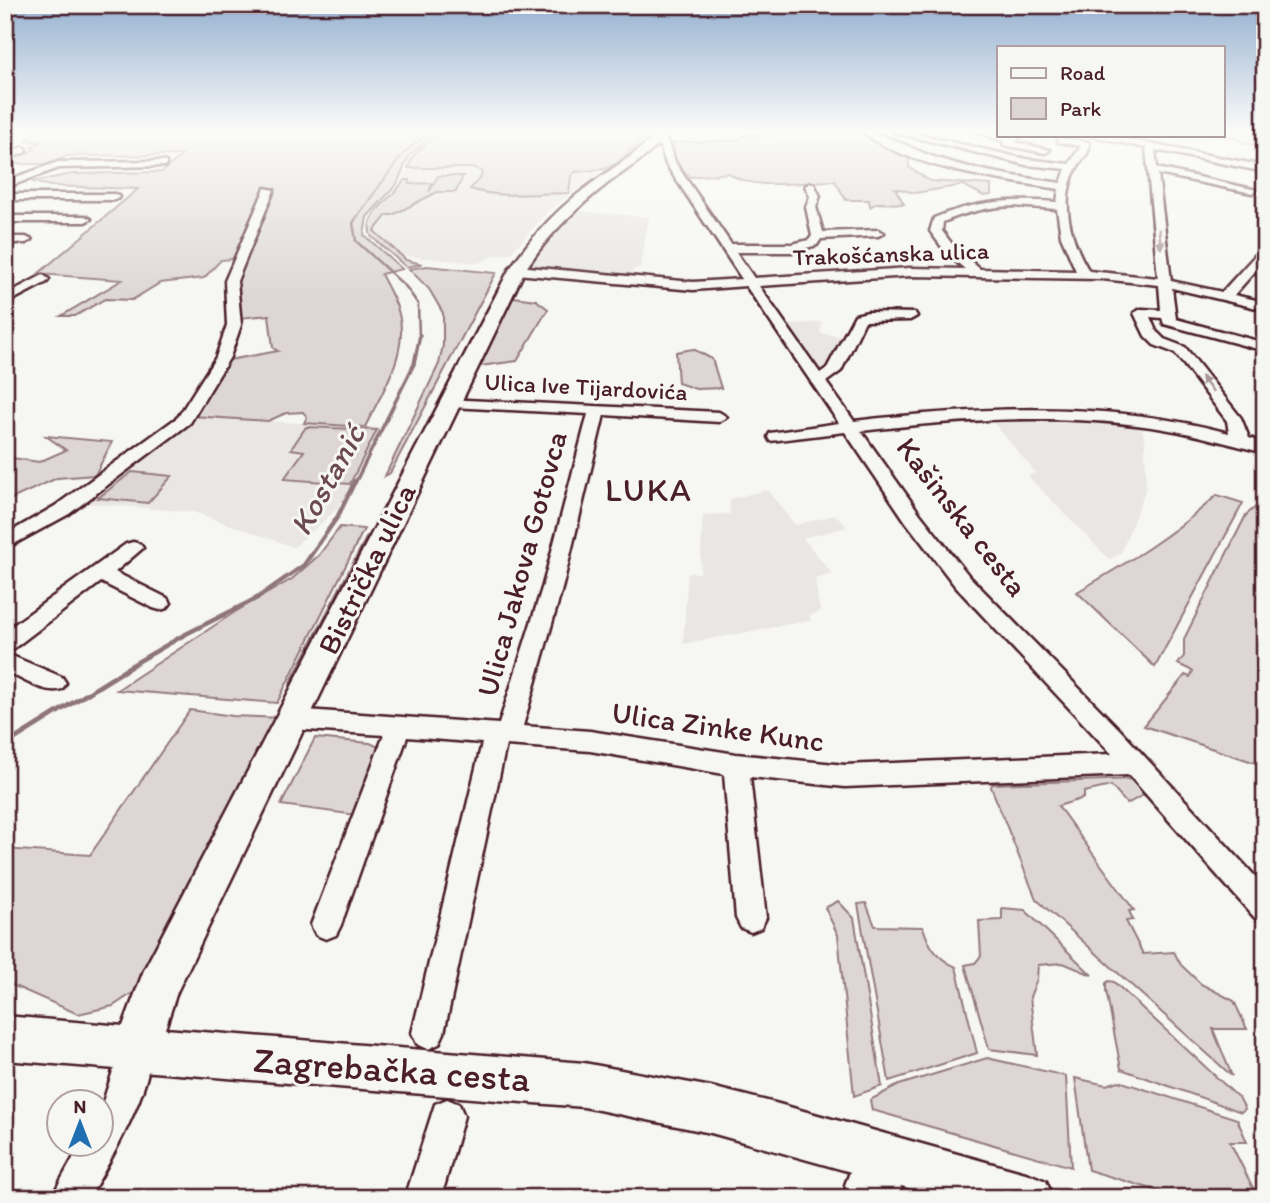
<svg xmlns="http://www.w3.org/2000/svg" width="1270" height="1203" font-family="Itim,sans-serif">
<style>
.built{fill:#e9e6e3}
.green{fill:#ddd6d5;stroke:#947a80;stroke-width:2}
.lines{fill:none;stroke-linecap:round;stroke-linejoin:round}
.stream-far4{stroke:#8e747a;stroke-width:2}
.stream-far3{stroke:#8e747a;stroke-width:2.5}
.stream-far2{stroke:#8e747a;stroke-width:3.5}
.stream-far1{stroke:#8e747a;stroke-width:4.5}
.stream{stroke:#8e747a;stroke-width:5}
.minor-casing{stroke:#4a1f2b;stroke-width:5}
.major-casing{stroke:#4a1f2b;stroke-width:5}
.minor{fill:#f6f6f2;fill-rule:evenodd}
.major{fill:#f6f6f2;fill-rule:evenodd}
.oneway{fill:#a99598}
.labels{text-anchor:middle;stroke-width:6;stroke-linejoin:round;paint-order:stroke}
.far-street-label{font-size:24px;fill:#4a1f2b;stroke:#f6f6f2}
.street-label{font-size:30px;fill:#4a1f2b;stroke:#f6f6f2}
.water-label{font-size:32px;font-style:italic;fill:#6c4a52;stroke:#f6f6f2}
.quarter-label{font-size:33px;letter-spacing:2px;fill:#4a1f2b;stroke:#f6f6f2}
.near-street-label{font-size:37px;fill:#4a1f2b;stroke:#f6f6f2}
</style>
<rect width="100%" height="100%" fill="#f6f6f2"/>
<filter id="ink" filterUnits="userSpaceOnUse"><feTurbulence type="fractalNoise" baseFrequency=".0143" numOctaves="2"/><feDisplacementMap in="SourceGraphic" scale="14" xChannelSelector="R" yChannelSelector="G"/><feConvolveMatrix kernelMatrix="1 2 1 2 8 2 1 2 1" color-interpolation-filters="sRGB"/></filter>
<g filter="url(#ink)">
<path class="built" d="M409,165l197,3 -58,43 -37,42 -18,3 -14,7 -86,-8 -22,-19 -2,-7 2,-10 31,-35z
M574,211l75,6 -9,51 -7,1 -1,10 -107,-11 -1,-6z
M822,322l-2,11 26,5 -22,33 -4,-1 -33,-45z
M197,417l183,11 -42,80 -44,39 -100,-35 -112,-9z
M1016,422l74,1 52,4 3,14 1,47 -25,65 -12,6 -81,-83 8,-3 -42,-50z
M767,490l28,35 41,-10 11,12 -44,11 29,36 -17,5 5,33 -11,3 2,5 -128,24 5,-71h12l3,-58 27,-1v-15z"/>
<path class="green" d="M35,130h402l-28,26 -12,28 -30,33 -3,18 38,34 -21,5c6,13 15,26 18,40 10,39 -18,80 -34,113l-61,-4 3,-6 -4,-5 -17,1 -18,8 -76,-5 32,-55 54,-10 -5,-3 -4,-33 -29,3 -7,-34 13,-26 -25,2 -17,18 -44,5 -28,17 -27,-1 -30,17h-14l61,-36 -84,-6 100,-85 -87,-3 -19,-4 40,-8 90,-2 20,-17 -115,1 -17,8h-45l30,-15 -4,-2 11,-6 -15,1z
M442,130h211l-36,33 -12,6 -30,3 -4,4 -2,17c-31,0 -69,6 -99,-4l11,-12 1,-5 -7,-4h-67l6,-13z
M803,130h59l12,12 35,12v13l21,14 61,4v10l-7,1 -21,-11 -48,8 -20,-5 9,16 -27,-1 -7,4 -1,-7h-23l-11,-19c-30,0 -83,11 -106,-8l-39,4 -15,-16 -2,-18 65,-3 8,-5 61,-2z
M1223,130h42v15l-20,-1 -9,-6 -24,-3h11z
M438,176h25l-7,16h-19l-44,23h-6l-13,16 32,29 16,4 -16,3 -35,-31c-9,-24 24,-38 33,-56h6l-1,4 24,-1 -4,9z
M427,266l69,7 -106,200 -5,3 54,-112 4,-19v-32l-14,-24 -20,-20z
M513,297l23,3 12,9 -31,52 -37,5z
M693,349l19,10 9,29 -25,1 -18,-6 -2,-31z
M306,427l71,3 -27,54 -66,-5 20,-28 -13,-2z
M46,436l66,6 -17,33 -38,3 -52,24v-45l34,5 27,-12z
M132,472l40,4 -24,27 -50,-5z
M1217,495l26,8 -88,164 -78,-75c50,-29 98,-58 140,-97z
M1258,505l7,2v259l-121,-40 41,-51 5,2 3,-6 -15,-7 6,-8v-17l62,-124z
M340,527l24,2 -87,174 -160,-13 118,-78 57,-33 27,-24z
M373,535l-78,155 -4,-3 -1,-4 77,-147z
M190,710l43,6 47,2 -146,274 -21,14 -35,8 -66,-29 -7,-11v-125l85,6z
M315,738l55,5 11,5 -25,67 -75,-10z
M1134,779l17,17 -8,-1 -16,9 -16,-18 -27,6v6l-26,8 76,104 -5,1 4,9 -7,1 17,33 31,-2 7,13 20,19 33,17 13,28h-34l19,47 -196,-177 -45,-112 1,-3z
M838,901l16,17 28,168 -28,10 -16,-161 -13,-27z
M866,903l9,23 48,1c6,20 14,31 33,40l21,86 -88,28 -31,-177z
M1002,908l23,2 67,65 -29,-12 -25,2 -1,14 -7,18 7,58 -48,-6 -24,-84 10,-2 6,-7 -2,-35 23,-1z
M1109,981l5,1 126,117 5,10 -4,3 -120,-43 -15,-79v-7z
M987,1058l79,18 5,91 -199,-57 -2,-10 29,-15z
M1075,1078l31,7 13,-4 118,38 10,23h-17l28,56h-76l-94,-28z"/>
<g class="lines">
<path class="stream-far4" d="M354,221l48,-66 29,-25"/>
<path class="stream-far3" d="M355,220l-2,3 3,18 50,46 12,17 1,33"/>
<path class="stream-far2" d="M355,483l59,-119 6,-29"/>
<path class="stream-far1" d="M127,668l57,-33 73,-37 47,-33 34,-49 17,-35"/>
<path class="stream" d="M5,745l125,-78"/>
<defs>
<path id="minor" d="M861,130c16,0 56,22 76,28 40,13 82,19 124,25l5,-14 -40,-4 -133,-33 6,-2 127,29 43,5 12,-18 -23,-4v-4l31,4c2,11 -6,15 -11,24 -20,32 -8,74 11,105l69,7 -12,-130 -59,-13h16l162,31v6l-110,-22 2,18 100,22 -5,3 -94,-19 13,107 51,11 39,-43 4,-1v12l-31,35 31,7v8l-93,-22 4,31 89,24v8l-101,-27 -2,-6 -12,-1 6,14 8,8 21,8 56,71 8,20 16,5v10c-40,-10 -79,-22 -121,-27 -94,-13 -189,-6 -283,5l59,83 49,62 152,155 144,156v35l-10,-4 -126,-143 -284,12 -95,-10 16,141 -5,10 -10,4 -10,-4 -5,-10 -12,-144 -134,-23 -84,-6 -62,288 -5,11 -11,5 -11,-5 -5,-11 70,-290 -75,-6 -66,188 -5,10 -10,4 -10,-4 -5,-10 73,-190 -92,-6 -9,-3 -3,-7 3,-7 9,-3 207,15 44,-139 45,-171 -137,-7 -8,-5 2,-3 274,13 8,5 -8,5 -115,-7 -41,170 -40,141 67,5 146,23 109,11 267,-11 -157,-168 -49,-64 -61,-90 -75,9 -2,-4 2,-4 69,-10 -93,-137 -53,4 -176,-16 -6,-4 6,-4 176,16 49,-3 -76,-115 -9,-28 4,-3 4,3 11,28 55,80h61l17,-4 3,-4 -6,-29 4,-11 -5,-10 5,-3 4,1 6,12 -4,11 7,25 55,-2 6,3 -6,3 -57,3 -4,6 -25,7h-56l18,26 156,-10 55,1 -18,-15 -17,-23 4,-13c41,-18 79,-19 123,-16l2,-13c-54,-8 -158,-22 -198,-59zM1013,206l44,3 4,27 15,35 -96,-2 -25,-21 -13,-17 1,-9c23,-10 45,-15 70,-16zM910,276l192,3 57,6 2,25 -20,-1 -7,4 11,23 9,9 21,8 52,68 2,12c-122,-33 -251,-26 -375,-12l-28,-39 15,-11 24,-50 45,-1 7,-4 -2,-3 -47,-1 -13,3 -28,53 -7,5 -61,-87z
M970,130h14l26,7 14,-2 -9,7 35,8 -5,3 -42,-8v-4z
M23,147l3,1v4l-21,8v-6z
M163,161l3,1v4l-107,2 -54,20v-7l53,-19z
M265,188l9,2 -37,91 4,44 -11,32 -40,66 -121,91 -64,35v-14l50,-29 123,-89 38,-60 11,-32 -2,-44z
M5,194h110l5,3 -5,3h-110z
M5,216h80l6,3 -6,3h-80z
M5,237h21l6,3 -6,3h-21z
M43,275l6,4 -2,3 -42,22v-9z
M133,542l7,2 3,4 -28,24 52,26 4,5 -4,5 -7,2 -7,-2 -52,-26 -88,67 -8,2v-20l121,-87z
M5,653l57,24 4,6 -4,6c-17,6 -41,-11 -57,-18z
M136,1033l12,4c15,37 -40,127 -59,161h-38l30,-54h21v-39l22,-68z
M447,1099l12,5 5,12 -23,82h-36l30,-94z
M863,1167l37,18 5,13h-55l-5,-13 5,-13z"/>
<path id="major" d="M659,130h12c-16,22 -41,37 -63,53 -33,26 -60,52 -83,87l-348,722 -12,37 419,34 127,24 64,16 254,71 17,7 7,17h-109l-233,-65 -127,-26 -579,-47v-44l118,10 21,-56 365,-700c24,-36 51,-64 86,-89 22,-16 47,-30 64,-51z"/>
</defs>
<use href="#minor" class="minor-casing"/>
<use href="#major" class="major-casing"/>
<use href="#minor" class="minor"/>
<use href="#major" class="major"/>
</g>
<defs><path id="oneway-solid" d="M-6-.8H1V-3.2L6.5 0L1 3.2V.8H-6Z" transform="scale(1.75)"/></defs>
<g class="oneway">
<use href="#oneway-solid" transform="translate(1160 239) rotate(84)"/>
<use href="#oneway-solid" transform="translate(1207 384) rotate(-128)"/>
</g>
</g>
<linearGradient id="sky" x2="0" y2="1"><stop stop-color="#96b1d1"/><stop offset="0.44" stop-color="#fbfbf9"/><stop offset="1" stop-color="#fbfbf9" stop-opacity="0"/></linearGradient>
<rect width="1270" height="298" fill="url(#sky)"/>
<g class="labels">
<g class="far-street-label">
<text transform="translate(891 254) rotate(-2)" y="8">Trakošćanska ulica</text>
<text transform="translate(586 387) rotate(3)" y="8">Ulica Ive Tijardovića</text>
</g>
<g class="street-label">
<text transform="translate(962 517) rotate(52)" y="10">Kašinska cesta</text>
<text transform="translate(522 564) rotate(-75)" y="10">Ulica Jakova Gotovca</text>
<text transform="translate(367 569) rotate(-64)" y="10">Bistrička ulica</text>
<text transform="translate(718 727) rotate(8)" y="10">Ulica Zinke Kunc</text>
</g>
<g class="water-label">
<text transform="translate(327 480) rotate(-61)" y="11">Kostanić</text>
</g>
<g class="quarter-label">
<text x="649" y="501">LUKA</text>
</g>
<g class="near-street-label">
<text transform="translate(392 1069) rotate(4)" y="13">Zagrebačka cesta</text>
</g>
</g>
<rect width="1270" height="1203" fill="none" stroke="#f6f6f2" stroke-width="28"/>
<rect x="14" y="14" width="1242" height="1175" fill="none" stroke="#4a1f2b" stroke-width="2.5" filter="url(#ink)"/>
<rect x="997" y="46" width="228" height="91" fill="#f6f6f2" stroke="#b1a0a2" stroke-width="2"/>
<rect x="1011" y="68" width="35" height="10" fill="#f6f6f2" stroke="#b1a0a2" stroke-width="2"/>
<text x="1060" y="80" font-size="21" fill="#4a1f2b">Road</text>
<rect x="1011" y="98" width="35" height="21" fill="#ddd6d5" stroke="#b1a0a2" stroke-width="2"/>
<text x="1060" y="116" font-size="21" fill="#4a1f2b">Park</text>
<g transform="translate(80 1123)"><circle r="33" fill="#f6f6f2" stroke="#b1a0a2" stroke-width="2"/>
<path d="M0-5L12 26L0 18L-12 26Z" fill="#1f6fb2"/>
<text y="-10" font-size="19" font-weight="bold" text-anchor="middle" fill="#4a1f2b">N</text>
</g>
</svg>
